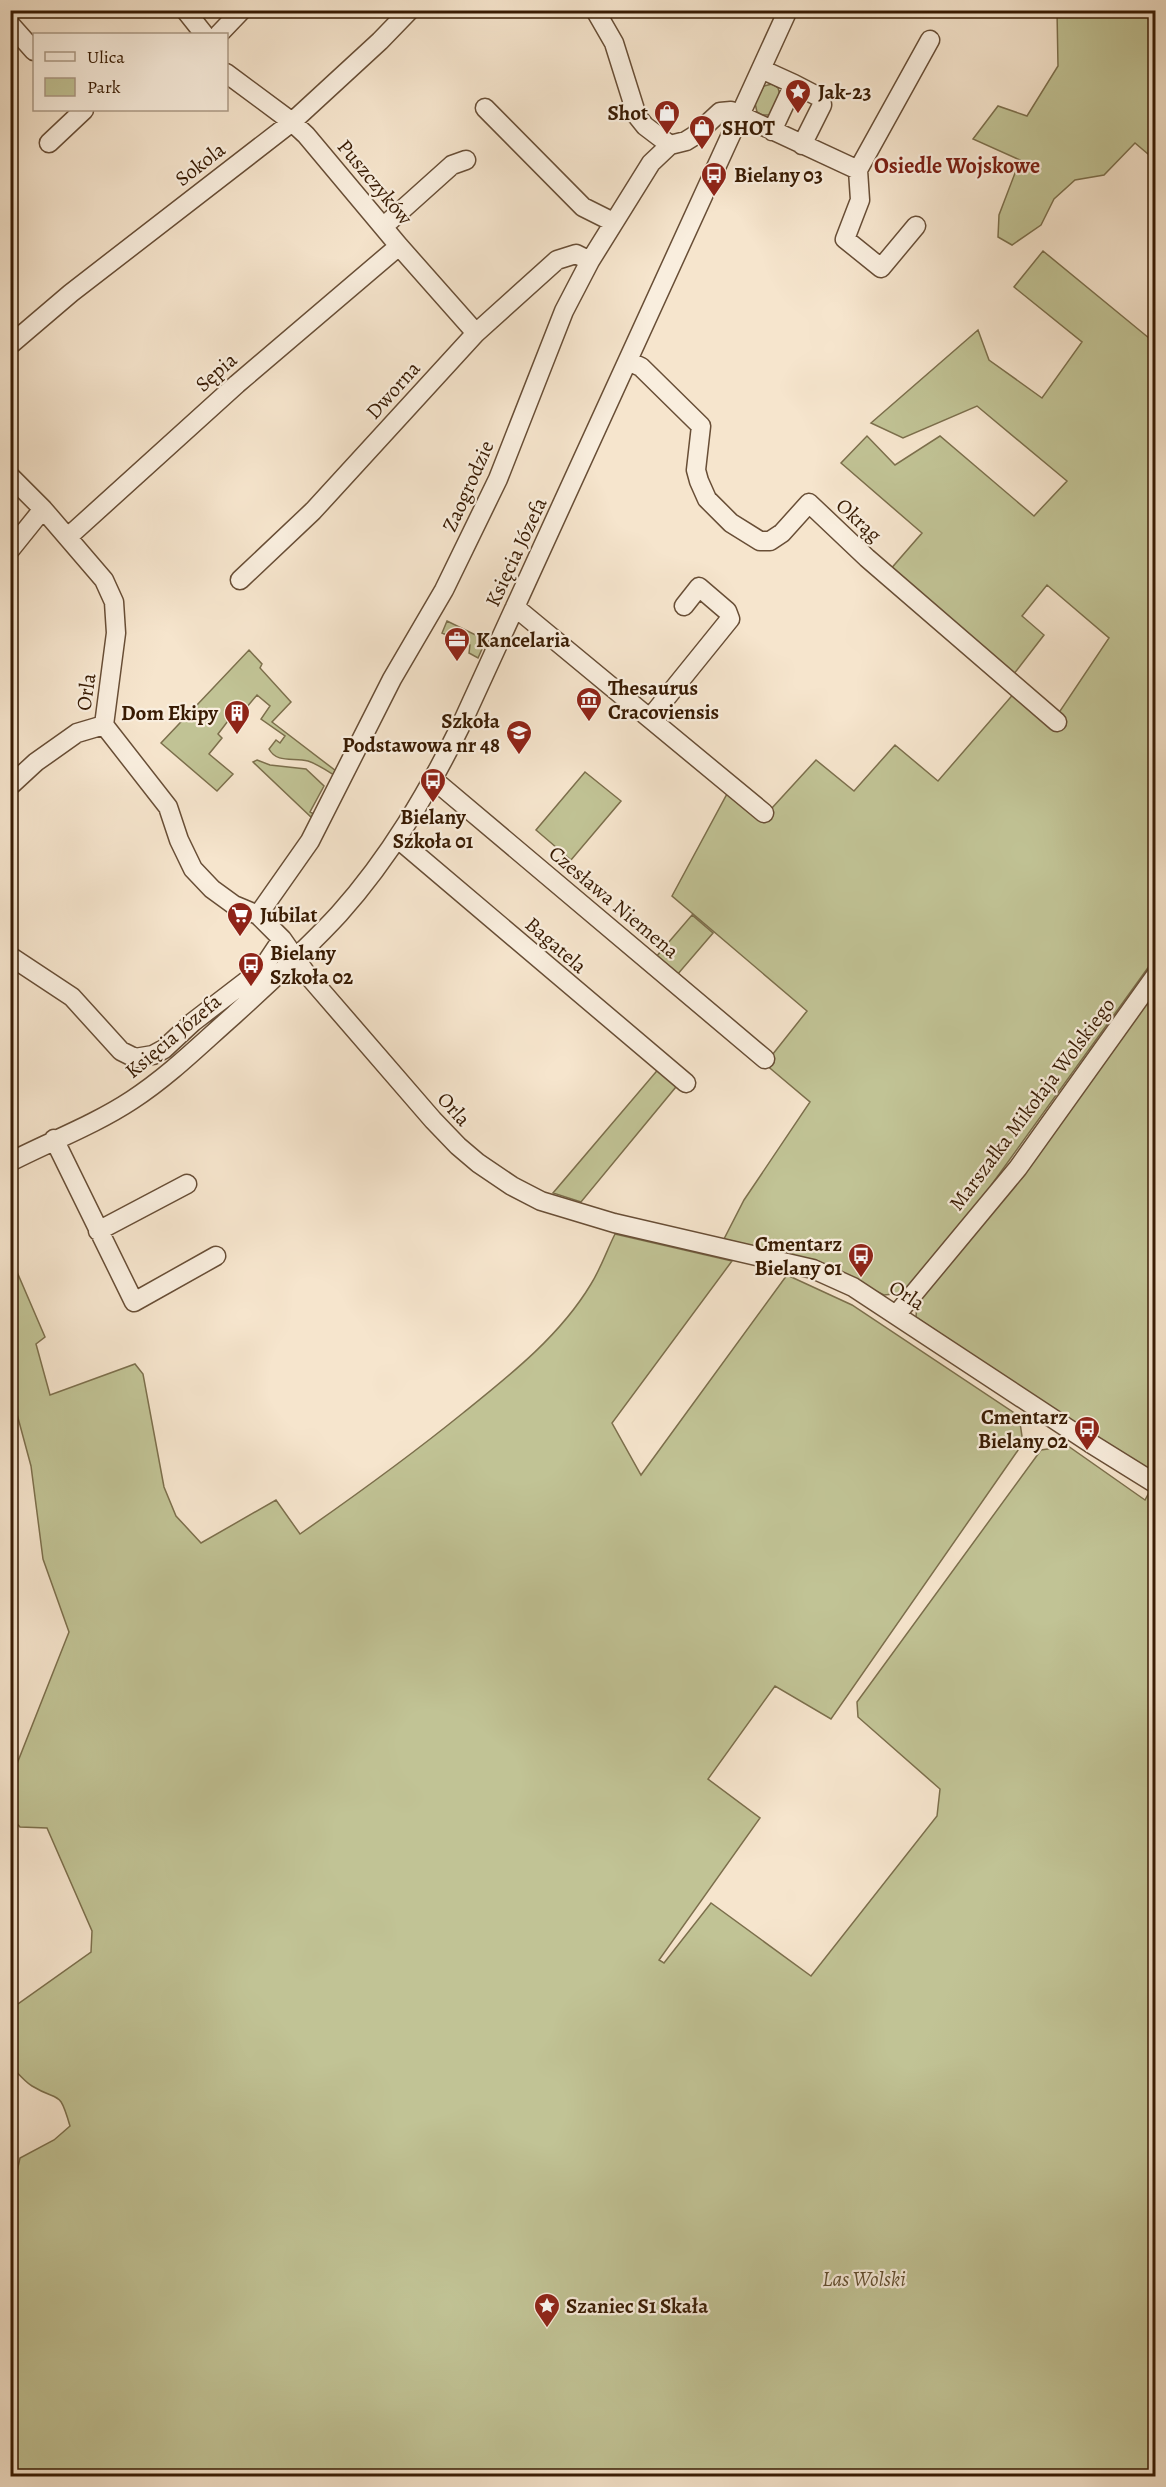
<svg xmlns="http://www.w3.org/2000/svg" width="1166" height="2487" font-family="Alegreya,serif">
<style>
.green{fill:#c1c395;stroke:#7c6f4c;stroke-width:1.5}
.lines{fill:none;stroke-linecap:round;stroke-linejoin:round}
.minor-casing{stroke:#684e36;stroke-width:21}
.minor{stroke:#f9eede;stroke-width:18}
.labels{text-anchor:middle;stroke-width:4.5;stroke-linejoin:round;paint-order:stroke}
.poi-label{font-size:21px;font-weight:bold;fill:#381b03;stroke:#f9eede;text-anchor:start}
.street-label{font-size:21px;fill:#381b03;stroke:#f9eede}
.park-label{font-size:21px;font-style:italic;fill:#614d2f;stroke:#f9eede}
.neighbourhood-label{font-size:22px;font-weight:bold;fill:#7a1f14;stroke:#f9eede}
</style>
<rect width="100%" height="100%" fill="#f6e5cd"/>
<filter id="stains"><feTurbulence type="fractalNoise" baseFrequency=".00333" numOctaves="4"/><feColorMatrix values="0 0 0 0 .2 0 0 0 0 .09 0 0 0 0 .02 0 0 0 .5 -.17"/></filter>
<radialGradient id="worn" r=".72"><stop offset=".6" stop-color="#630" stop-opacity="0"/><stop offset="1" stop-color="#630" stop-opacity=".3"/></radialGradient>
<path class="green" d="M1057,11h98v149l-20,-17 -31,32 -29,5 -21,19 -13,26 -29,20 -14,-8 1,-22 21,-55 -47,-21 25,-33 29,10 31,-50z
M772,84l6,4 2,7 -9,20h-9l-5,-3 -2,-9 9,-17z
M1043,251l112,92v615l-181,251 -71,84 -19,2 -54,-26 -44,-15 -62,-15 20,-39 66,-98 -45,-38 42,-53 -135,-115 55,-102 33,27 56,-61 38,31 41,-46 43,36 78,-90 46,39 -6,-13 53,-79 -62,-53 -25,31 22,19 -34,44 -121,-108 33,-38 -81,-70 26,-27 28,29 45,-29 94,80 33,-35 -90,-75 -74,32 -32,-15 107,-93 11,30 53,38 40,-56 -68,-55z
M447,621l39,19 -8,18 -9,-5 1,-8 -28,-12z
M249,650l13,14 -2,4 31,34 -19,20 64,49 -2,4c-8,-5 -17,-11 -26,-14 -14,-4 -31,3 -39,-12l7,-9 4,3 5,-7 -24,-17 9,-13 -13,-11 -21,25 -5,-3 -13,17 4,4 -13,16 24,20 -16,17 -56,-48z
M257,760l13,5 36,4 18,17 -14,26 4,2 -2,4 -59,-56z
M585,772l36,29 -50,59 -35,-30z
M692,915l21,18 -36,42 -21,-18z
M1155,988v490l-239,-161 1,-14z
M661,1066l19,16 -99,120 -28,-9z
M615,1234l117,27 -120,162 29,52 146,-200 65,30 167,111 4,27 -192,276 -56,-33 -67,93 52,39 -101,142 5,3 47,-60 100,73 126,-160 3,-27 -82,-72 -1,-15 184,-252 27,-4 77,54 5,-9 5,4v981h-1144v-278l9,-40 34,-18 16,-14c-11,-38 -10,-23 -38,-40 -8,-5 -15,-14 -21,-20v-57l80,-57 1,-21 -45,-103 -27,-1 -9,-10v-38l58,-147 -26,-73 -12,-93 -20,-74v-134l34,79 -9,7 14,51 85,-31 8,10 21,113 12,29 25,27 75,-43 24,34c56,-39 110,-78 163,-121 46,-37 97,-77 128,-129 10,-16 16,-34 24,-50z"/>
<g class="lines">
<defs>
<path id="minor" d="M185,10l19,24
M595,10l19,33 23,73 8,10 25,19
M10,24l24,27
M219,34l23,-24
M761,69l33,15 -22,47
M226,73l66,49 14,13 93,111 77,87
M794,84l27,14 1,7 -20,40
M485,108l98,99 30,15
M49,143l35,-33
M858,170l72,-130
M384,226l68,-61 14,-5
M10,345l61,-52 221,-171 88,-81 30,-31
M628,361l13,6 60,59 -5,44 3,11 8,18 24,24 29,18h10l12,-8 27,-30 58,55 190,164
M10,476l33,33 61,71 10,22 2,31 -12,92 64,82 11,33 14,29 19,20 22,16 24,10 24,24 23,33 128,148 25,26 20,17 34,23 29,15 73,22 199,46 40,18 237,156 66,41
M68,537l169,-153 162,-138
M10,550l33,-41
M240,580l73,-69 163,-178 81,-73 19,-6 14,7
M515,607l249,206
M650,718l80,-99 -3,-8 -28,-24 -15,19
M434,780l331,279
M10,786l26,-24 41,-29 27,-8
M398,839l288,244
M258,915l52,-74 82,-162 52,-89 54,-111 66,-168 26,-50 61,-98 19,-18 16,-4 8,-5 26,-24 11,-1 127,59 2,30 -15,39 36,29 35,-42
M10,956l62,41 49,54 14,7 18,-3 11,-6 29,-27 69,-53 20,-30
M54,1139l80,163 82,-46
M10,1162c41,-21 84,-37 122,-62 37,-24 69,-56 102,-85 36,-33 72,-65 105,-101 51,-57 89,-122 123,-191l326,-713
M98,1231l89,-47
M896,1315l122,-147 138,-193"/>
</defs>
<use href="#minor" class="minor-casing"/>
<use href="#minor" class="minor"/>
</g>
<defs>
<symbol id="sight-pin" viewBox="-11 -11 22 30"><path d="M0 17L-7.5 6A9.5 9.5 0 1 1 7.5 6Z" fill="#8f2418" stroke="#f9eede"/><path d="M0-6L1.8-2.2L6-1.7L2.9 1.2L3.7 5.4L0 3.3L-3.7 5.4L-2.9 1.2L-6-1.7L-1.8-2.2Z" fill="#fff"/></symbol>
<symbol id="shop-pin" viewBox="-11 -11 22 30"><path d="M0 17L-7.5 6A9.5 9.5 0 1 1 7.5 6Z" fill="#8f2418" stroke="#f9eede"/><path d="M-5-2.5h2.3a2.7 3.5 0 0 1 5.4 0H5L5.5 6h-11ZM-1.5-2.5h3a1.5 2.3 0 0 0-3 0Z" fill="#fff"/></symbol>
<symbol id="bus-pin" viewBox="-11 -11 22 30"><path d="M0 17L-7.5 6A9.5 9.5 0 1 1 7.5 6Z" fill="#8f2418" stroke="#f9eede"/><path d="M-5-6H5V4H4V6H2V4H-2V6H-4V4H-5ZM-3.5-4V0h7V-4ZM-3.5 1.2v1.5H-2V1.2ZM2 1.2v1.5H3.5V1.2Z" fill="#fff"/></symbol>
<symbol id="office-pin" viewBox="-11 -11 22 30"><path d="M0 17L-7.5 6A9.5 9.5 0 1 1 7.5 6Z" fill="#8f2418" stroke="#f9eede"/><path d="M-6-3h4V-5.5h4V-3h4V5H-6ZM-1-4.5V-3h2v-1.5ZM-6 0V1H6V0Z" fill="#fff"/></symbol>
<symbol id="museum-pin" viewBox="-11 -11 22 30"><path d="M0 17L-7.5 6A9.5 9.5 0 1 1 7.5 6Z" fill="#8f2418" stroke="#f9eede"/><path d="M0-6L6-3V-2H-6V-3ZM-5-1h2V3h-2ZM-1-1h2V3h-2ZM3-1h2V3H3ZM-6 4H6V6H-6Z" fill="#fff"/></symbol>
<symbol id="building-pin" viewBox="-11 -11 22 30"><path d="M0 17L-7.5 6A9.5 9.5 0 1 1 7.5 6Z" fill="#8f2418" stroke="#f9eede"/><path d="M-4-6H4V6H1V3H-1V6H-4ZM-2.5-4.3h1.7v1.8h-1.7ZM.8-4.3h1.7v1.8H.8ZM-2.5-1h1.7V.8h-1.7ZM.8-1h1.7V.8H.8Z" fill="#fff"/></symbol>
<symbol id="school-pin" viewBox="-11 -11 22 30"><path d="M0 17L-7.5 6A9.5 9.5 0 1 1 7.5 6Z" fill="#8f2418" stroke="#f9eede"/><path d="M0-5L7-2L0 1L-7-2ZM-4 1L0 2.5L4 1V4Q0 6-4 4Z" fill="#fff"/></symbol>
<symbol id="supermarket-pin" viewBox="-11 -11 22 30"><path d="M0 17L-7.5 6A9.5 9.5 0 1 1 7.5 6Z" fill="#8f2418" stroke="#f9eede"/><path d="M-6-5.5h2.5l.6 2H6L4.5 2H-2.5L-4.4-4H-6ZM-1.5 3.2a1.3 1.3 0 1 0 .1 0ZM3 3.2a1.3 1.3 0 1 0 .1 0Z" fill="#fff"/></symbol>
</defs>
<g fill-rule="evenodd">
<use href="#sight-pin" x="783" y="77" width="30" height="40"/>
<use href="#shop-pin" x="652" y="98" width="30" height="40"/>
<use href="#shop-pin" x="687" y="113" width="30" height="40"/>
<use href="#bus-pin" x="699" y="160" width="30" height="40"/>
<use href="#office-pin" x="442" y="625" width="30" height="40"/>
<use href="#museum-pin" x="574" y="685" width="30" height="40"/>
<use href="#building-pin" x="222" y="698" width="30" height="40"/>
<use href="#school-pin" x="504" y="718" width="30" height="40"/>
<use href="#bus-pin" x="418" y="766" width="30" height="40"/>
<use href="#supermarket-pin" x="225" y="900" width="30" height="40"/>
<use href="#bus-pin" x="236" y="950" width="30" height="40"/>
<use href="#bus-pin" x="846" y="1241" width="30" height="40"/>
<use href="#bus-pin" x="1072" y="1414" width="30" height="40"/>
<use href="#sight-pin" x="532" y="2291" width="30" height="40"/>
</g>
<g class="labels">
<g class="poi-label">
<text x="818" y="99">Jak-23</text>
<text x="648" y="120" text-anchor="end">Shot</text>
<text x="722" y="135">SHOT</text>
<text x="734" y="182">Bielany 03</text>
<text x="476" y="647">Kancelaria</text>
<text x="608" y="695">Thesaurus<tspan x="608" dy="24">Cracoviensis</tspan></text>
<text x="218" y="720" text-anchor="end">Dom Ekipy</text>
<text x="500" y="728" text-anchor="end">Szkoła<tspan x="500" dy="24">Podstawowa nr 48</tspan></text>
<text x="433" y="824" text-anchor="middle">Bielany<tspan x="433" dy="24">Szkoła 01</tspan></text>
<text x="260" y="922">Jubilat</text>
<text x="270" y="960">Bielany<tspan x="270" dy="24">Szkoła 02</tspan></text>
<text x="842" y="1251" text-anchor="end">Cmentarz<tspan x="842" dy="24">Bielany 01</tspan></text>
<text x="1068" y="1424" text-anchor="end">Cmentarz<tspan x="1068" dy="24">Bielany 02</tspan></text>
<text x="566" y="2313">Szaniec S1 Skała</text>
</g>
<g class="street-label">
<text transform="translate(200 164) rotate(-38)" y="7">Sokola</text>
<text transform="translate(375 182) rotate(50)" y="7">Puszczyków</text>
<text transform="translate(216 372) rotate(-41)" y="7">Sępia</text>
<text transform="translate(393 390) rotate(-48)" y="7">Dworna</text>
<text transform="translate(468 486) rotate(-66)" y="7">Zaogrodzie</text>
<text transform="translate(859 520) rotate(43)" y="7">Okrąg</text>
<text transform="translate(516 552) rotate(-65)" y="7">Księcia Józefa</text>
<text transform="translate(86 692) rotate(-82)" y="7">Orla</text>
<text transform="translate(614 902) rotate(40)" y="7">Czesława Niemena</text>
<text transform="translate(556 945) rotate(41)" y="7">Bagatela</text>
<text transform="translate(173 1036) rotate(-40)" y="7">Księcia Józefa</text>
<text transform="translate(1032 1104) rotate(-53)" y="7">Marszałka Mikołaja Wolskiego</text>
<text transform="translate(454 1109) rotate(48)" y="7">Orla</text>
<text transform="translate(907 1295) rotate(33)" y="7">Orla</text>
</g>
<g class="park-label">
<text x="864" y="2286">Las Wolski</text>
</g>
<g class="neighbourhood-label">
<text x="957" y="173">Osiedle Wojskowe</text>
</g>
</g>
<rect width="1166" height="2487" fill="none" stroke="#f6e5cd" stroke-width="36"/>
<rect x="12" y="12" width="1142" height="2463" fill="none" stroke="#381b03" stroke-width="3"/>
<rect x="18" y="18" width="1130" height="2451" fill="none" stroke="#381b03" stroke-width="1.5"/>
<rect x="33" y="33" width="195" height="78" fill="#f9eede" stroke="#ac9a86" stroke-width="1.5"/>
<rect x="45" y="52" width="30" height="9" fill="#f9eede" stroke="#ac9a86" stroke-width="1.5"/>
<text x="87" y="63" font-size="18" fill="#381b03">Ulica</text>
<rect x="45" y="78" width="30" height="18" fill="#c1c395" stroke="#ac9a86" stroke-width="1.5"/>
<text x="87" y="93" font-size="18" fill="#381b03">Park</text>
<rect width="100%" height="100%" filter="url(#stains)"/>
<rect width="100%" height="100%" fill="url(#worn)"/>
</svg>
